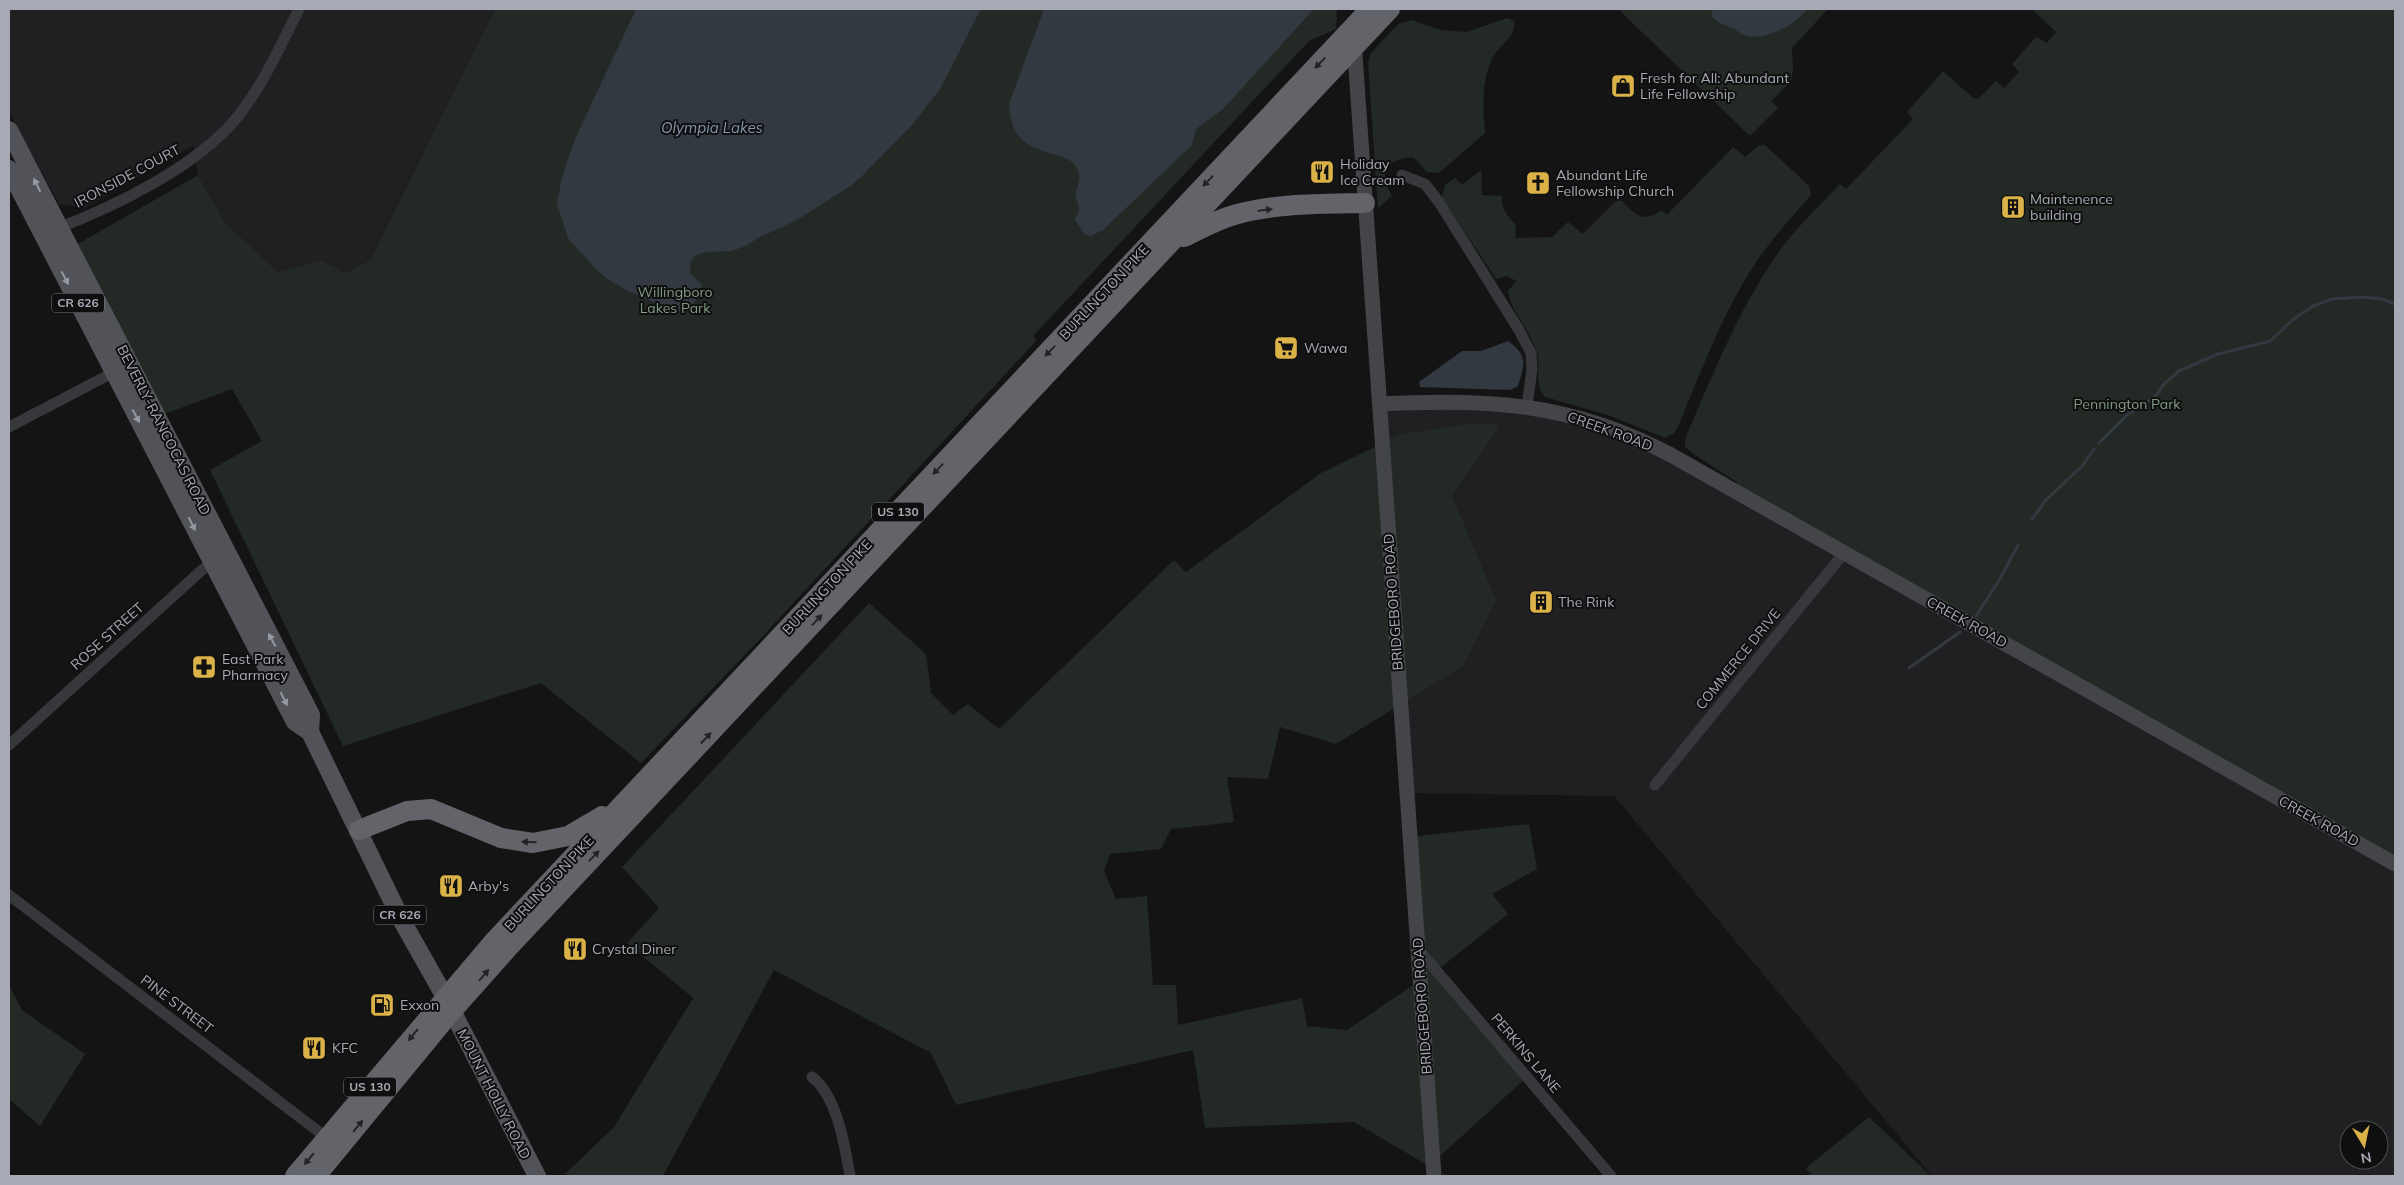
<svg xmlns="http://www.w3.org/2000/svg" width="2404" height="1185" font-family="Mulish,sans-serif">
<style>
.built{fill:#202022;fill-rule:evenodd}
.green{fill:#232924}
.water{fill:#333940}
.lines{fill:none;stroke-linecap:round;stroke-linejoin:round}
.stream{stroke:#333940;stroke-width:3}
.street{stroke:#37383c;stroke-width:11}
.secondary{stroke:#444549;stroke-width:15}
.primary{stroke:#525358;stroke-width:18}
.highway{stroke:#62646a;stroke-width:20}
.oneway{fill:#242426}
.oneway2{fill:#9699a2}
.labels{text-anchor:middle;stroke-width:4;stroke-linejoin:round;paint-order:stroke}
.shield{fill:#0f0f10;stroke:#797c83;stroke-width:1}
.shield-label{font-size:12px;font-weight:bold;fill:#a7aab4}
.poi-label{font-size:14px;fill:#a7aab4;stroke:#0f0f10;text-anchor:start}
.street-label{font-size:14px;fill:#a7aab4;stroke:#0f0f10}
.park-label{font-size:14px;fill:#819c84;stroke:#0f0f10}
.water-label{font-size:15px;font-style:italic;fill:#8295ab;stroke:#0f0f10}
</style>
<rect width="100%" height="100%" fill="#141415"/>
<path class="built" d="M9,9h486l-125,251 -25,13 -24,-13 -43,12 -53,-50 -27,-47 -5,-29 -108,62 -26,-4 -50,-92z
M1473,401l164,37 758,426v312h-463l-318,-380 -210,-3 -24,-389zM2349,1130h30v30h-30z"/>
<path class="green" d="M495,9h842l-1,20 -27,12 -275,294 2,6 -275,297 -120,125 -100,-80 -198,63 -133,-276 52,-29 -30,-52 -70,26 -86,-170 122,-70 27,47 53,50 43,-12 24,13 25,-13z
M1618,9h210l-36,39 1,22 -2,11 -20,20 7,7 -28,28z
M2032,9h363v855l-662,-374 5,-7 -46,-30 -7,-7v-7c29,-67 55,-134 98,-193 17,-22 38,-42 57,-62l6,5 67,-70 -6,-7 36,-41 30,27 5,1 18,-18 8,7 15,-16 -7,-8 24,-27 11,6 9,-11z
M1507,18l7,3c3,15 -14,23 -21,36 -12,24 -10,50 -8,76l-46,40 -12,-1 -13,-14c-25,-2 -38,16 -22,37l-14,14 -10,-147 3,-9 27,-29 13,-4 30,10 26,2z
M1765,145l44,41 2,9c-21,24 -43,48 -60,75 -31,49 -51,105 -74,159l-4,5 -8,4 -57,-23 -63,-18c-11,-10 -4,-31 -8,-44 -6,-22 -27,-43 -29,-62l8,-10 -9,-5 -11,3 -54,-82 3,-12 10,-7 7,7 19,-15 1,25 20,1c-1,13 5,20 14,29l-1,13 37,-1 16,-15 15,12 36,-36c13,13 23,28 42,12l6,5 66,-68 12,10 13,-11z
M1474,423l26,2 -48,71 44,104 -33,66 -127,78 -56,-17 -12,52 -41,-2 7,45 -63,7 -10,20 -51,5 -6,17 12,28 31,-3 6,89h23l2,40 124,-27 5,28 40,4 72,-49 -11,-144 121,-13 8,45 -45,25 16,20 -73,58 92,105 -98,89 -75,-44 -149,6 -12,-78 -237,55 -25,-52 -157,-83 -111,206h-95l-2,-3 48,-46 79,-129 -66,-55 32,-35 -37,-41 247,-264 57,51 5,39 22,22 15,-11 31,25 175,-169 12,12 135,-99 81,-39z
M9,985l13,25 63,44 -45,72 -31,-27z
M1869,1117l62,59h-119l-6,-8z"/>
<path class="water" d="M636,9h345l-41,80 -28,36 -51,52 -9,8 -55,35 -39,18 -12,8 -15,5 -26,1 -10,4 -4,5 -1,12 12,12c-4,15 -10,24 -26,27l-48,-21 -22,-13 -14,-13 -24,-27 -11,-34 5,-27 13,-38z
M1044,9h270l-91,100 -27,20 -4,16 -89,85 -12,6 -7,-2 -9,-15c1,-3 3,-4 4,-7 1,-6 -4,-13 -3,-19 1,-7 4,-12 3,-19 -5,-32 -67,-5 -70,-70z
M1713,9h94c-12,16 -41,33 -63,26 -3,-1 -6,-4 -10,-6 -9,-4 -17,-6 -23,-14z
M1508,341c20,14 17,23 10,45l-8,4 -90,-3 -1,-5 43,-31h19z"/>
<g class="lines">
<path class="stream" d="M2099,443l28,-28 28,-18 8,-12 16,-14 39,-17 52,-13 25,-23 18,-12 19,-7 30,-2 20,2 13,5
M2032,519l14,-19 36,-34 12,-17
M1976,616l24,-37 18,-34
M1909,668l51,-36"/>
<path class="street" d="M1402,175l23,9 14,18 80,128 12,23 1,16 -5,37
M53,230c61,-23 146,-64 186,-115 25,-32 42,-70 60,-106
M9,427l111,-58
M9,745l193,-175 16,-11
M1655,785l189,-232
M9,895l318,243
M1418,949l193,227
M812,1077c25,19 33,69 38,99"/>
<path class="secondary" d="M1354,41l80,1135
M1380,404c108,-6 193,-1 291,51l724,409"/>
<path class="primary" d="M9,130l302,585 -1,17
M9,169l286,553 15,10 91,187 44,78 92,179"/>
<path class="highway" d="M1184,237c17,-8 32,-17 50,-22 42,-12 88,-11 131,-12
M359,830l48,-19 24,-2 70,29 32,5 35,-7 34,-20
M295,1176l200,-236 875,-931
M316,1176l135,-164 57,-64 882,-939"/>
</g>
<defs><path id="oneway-solid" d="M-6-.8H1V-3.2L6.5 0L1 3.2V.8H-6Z" transform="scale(1.25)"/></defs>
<g class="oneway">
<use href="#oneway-solid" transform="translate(1320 63) rotate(134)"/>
<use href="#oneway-solid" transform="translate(1208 181) rotate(134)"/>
<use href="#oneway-solid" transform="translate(1265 210) rotate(-8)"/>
<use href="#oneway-solid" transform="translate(1050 351) rotate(134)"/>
<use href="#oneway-solid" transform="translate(938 469) rotate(134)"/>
<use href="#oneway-solid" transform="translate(817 620) rotate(-47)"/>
<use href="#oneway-solid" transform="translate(706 738) rotate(-47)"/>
<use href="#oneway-solid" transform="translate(529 842) rotate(-178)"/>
<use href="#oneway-solid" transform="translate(594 856) rotate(-46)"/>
<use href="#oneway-solid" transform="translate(484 975) rotate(-49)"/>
<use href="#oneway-solid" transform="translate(413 1035) rotate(130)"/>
<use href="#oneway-solid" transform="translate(358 1126) rotate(-50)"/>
<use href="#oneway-solid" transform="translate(309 1159) rotate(130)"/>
</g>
<g class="oneway2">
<use href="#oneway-solid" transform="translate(37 185) rotate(-117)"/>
<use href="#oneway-solid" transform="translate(65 278) rotate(62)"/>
<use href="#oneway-solid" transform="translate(136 416) rotate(62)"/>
<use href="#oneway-solid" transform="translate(192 524) rotate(63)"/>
<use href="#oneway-solid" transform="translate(272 640) rotate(-118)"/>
<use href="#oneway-solid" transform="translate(284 699) rotate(63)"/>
</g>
<defs>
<symbol id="shop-square" viewBox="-11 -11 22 22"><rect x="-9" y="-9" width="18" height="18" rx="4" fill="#dab247" stroke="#0f0f10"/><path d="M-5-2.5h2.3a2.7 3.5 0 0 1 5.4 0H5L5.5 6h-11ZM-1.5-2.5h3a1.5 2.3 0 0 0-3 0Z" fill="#111"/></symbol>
<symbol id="restaurant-square" viewBox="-11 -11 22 22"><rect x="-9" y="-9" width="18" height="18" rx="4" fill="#dab247" stroke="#0f0f10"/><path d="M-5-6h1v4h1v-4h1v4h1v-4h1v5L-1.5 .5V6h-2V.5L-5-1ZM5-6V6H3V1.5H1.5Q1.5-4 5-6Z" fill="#111"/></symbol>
<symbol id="church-square" viewBox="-11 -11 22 22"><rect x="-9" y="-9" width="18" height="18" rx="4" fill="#dab247" stroke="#0f0f10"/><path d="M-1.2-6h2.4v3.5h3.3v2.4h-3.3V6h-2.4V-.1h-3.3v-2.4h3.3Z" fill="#111"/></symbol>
<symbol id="building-square" viewBox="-11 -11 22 22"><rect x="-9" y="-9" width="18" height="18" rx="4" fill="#dab247" stroke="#0f0f10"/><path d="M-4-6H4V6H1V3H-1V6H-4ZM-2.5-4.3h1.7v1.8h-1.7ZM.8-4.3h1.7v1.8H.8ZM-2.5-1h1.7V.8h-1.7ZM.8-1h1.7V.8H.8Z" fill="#111"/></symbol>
<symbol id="supermarket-square" viewBox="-11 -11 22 22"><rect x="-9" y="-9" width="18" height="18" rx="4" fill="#dab247" stroke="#0f0f10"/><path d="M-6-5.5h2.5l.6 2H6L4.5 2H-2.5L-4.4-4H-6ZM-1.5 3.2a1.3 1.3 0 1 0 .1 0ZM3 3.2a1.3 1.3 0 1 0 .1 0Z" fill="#111"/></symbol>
<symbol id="pharmacy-square" viewBox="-11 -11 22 22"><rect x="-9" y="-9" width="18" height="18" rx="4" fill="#dab247" stroke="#0f0f10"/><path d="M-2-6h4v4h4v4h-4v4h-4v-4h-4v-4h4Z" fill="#111"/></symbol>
<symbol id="fuel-square" viewBox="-11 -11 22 22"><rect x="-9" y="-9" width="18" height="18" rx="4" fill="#dab247" stroke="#0f0f10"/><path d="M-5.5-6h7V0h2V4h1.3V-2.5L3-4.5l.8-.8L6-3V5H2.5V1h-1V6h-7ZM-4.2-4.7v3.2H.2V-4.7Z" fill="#111"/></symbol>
</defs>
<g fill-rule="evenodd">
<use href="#shop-square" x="1609" y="72" width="28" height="28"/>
<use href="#restaurant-square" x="1308" y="158" width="28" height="28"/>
<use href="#church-square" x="1524" y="169" width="28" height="28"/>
<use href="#building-square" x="1999" y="193" width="28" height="28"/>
<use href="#supermarket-square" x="1272" y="334" width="28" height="28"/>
<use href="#building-square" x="1527" y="588" width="28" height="28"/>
<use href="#pharmacy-square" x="190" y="653" width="28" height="28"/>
<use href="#restaurant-square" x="437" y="872" width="28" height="28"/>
<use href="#restaurant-square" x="561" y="935" width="28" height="28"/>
<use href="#fuel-square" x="368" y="991" width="28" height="28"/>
<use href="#restaurant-square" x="300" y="1034" width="28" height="28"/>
</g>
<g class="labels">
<g class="shield">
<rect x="52" y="293.5" width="52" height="19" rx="4"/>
<rect x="872" y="502.5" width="52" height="19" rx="4"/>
<rect x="374" y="905.5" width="52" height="19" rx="4"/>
<rect x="344" y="1077.5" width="52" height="19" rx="4"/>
</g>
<g class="shield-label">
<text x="78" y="307">CR 626</text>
<text x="898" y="516">US 130</text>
<text x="400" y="919">CR 626</text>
<text x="370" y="1091">US 130</text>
</g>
<g class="poi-label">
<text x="1640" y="83">Fresh for All: Abundant<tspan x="1640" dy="16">Life Fellowship</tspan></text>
<text x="1340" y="169">Holiday<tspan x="1340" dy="16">Ice Cream</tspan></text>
<text x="1556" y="180">Abundant Life<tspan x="1556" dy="16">Fellowship Church</tspan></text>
<text x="2030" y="204">Maintenence<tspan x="2030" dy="16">building</tspan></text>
<text x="1304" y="353">Wawa</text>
<text x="1558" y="607">The Rink</text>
<text x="222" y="664">East Park<tspan x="222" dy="16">Pharmacy</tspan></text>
<text x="468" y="891">Arby's</text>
<text x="592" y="954">Crystal Diner</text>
<text x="400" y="1010">Exxon</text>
<text x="332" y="1053">KFC</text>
</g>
<g class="street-label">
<text transform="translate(127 176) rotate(-28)" y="5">IRONSIDE COURT</text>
<text transform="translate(1104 292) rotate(-47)" y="5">BURLINGTON PIKE</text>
<text transform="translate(164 430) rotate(63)" y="5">BEVERLY-RANCOCAS ROAD</text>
<text transform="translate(1610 431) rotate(20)" y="5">CREEK ROAD</text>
<text transform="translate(827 587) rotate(-47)" y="5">BURLINGTON PIKE</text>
<text transform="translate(1393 602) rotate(-94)" y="5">BRIDGEBORO ROAD</text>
<text transform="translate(1967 622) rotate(29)" y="5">CREEK ROAD</text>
<text transform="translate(107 636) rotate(-42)" y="5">ROSE STREET</text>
<text transform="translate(1738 659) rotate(-51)" y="5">COMMERCE DRIVE</text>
<text transform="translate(2319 821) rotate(29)" y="5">CREEK ROAD</text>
<text transform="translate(549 883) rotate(-47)" y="5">BURLINGTON PIKE</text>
<text transform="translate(177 1004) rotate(37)" y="5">PINE STREET</text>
<text transform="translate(1422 1006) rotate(-94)" y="5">BRIDGEBORO ROAD</text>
<text transform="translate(1526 1053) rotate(50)" y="5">PERKINS LANE</text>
<text transform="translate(494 1094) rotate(63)" y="5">MOUNT HOLLY ROAD</text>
</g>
<g class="park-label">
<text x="675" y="297">Willingboro<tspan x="675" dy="16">Lakes Park</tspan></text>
<text x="2127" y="409">Pennington Park</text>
</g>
<g class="water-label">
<text x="712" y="133">Olympia Lakes</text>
</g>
</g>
<rect width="2404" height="1185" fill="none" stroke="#a7aab4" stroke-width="20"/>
<g transform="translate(2364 1145) rotate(170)"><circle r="24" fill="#0f0f10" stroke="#4c4d52"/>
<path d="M0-4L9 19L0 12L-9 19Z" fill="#dab247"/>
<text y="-8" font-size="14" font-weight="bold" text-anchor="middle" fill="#a7aab4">N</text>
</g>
</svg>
